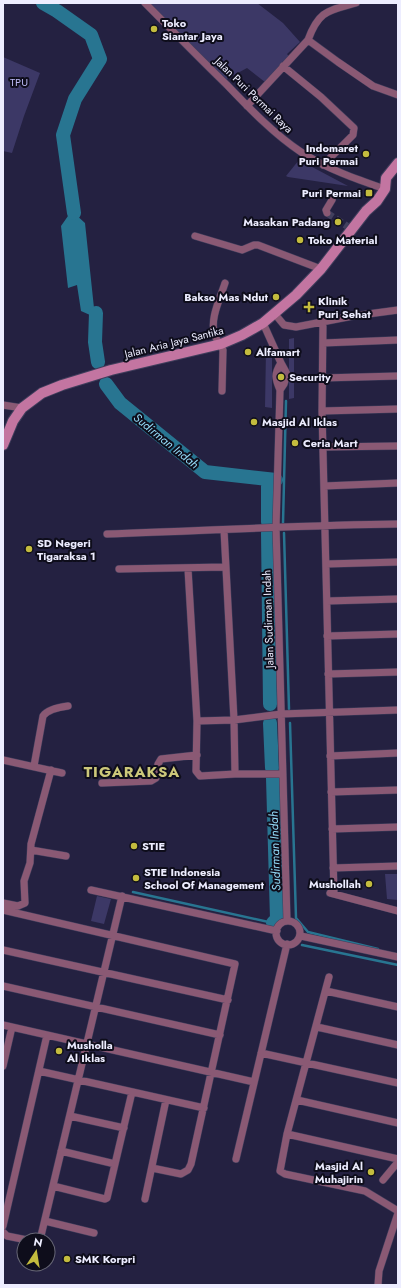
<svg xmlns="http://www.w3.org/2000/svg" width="401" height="1288" font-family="Jost,sans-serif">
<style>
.green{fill:#3c3866}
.water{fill:#287591}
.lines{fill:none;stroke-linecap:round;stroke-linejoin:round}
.stream{stroke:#287591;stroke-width:2.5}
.river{stroke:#287591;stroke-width:14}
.street-tunnel{stroke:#42405e;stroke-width:7;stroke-dasharray:7 3.5;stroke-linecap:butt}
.street-casing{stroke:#403e5c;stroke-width:8}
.secondary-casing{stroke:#403e5c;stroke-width:12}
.street{stroke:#8a5974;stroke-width:7}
.secondary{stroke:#c375a1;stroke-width:10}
.poi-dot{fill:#c4bc3e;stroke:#0e0d1b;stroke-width:1.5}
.labels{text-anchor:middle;stroke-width:4;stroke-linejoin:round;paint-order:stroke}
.poi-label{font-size:11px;font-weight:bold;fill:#ededff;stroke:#0e0d1b;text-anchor:start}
.park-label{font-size:11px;fill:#bab8f2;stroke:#0e0d1b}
.street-label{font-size:11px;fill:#ededff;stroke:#0e0d1b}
.water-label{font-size:12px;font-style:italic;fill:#93daf7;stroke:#0e0d1b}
.district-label{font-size:15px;font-weight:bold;letter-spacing:1px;fill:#ccc87a;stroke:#0e0d1b}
</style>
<rect width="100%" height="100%" fill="#242141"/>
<path class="green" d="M146,3h111l26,20 17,19 -13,12 6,7 -23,25 -23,-18 -24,13z
M3,57l37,16 -16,43 -12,37 -9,-2z
M299,160l49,26 -60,-9 -2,-1z
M294,338v60l-5,1v-60z
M272,349v59l-7,-1 1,-57z
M385,874h13v26l-11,-1z
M97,896l14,3 -7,25 -13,-3z"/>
<path class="water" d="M74,213l11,10 9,85 2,5 -6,2 -9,-4 -4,-26 -9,3 -7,-62 7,-10z"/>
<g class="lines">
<path class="stream" d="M283,523l3,-122
M284,533l5,176
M290,723l6,195 12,14 70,17
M133,892l140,31
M302,945l96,20"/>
<path class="river" d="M43,3l14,8 34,24 9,24 -25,40 -12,36 11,78
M96,313l-1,29 3,20
M106,384l14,19 85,69 71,8
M268,522v-42
M268,533l2,171
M270,723l2,45
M273,778l4,141 -4,4"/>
<path class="street-tunnel" d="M327,213l23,15"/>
<defs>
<path id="street" d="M145,3c27,27 54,55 82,82 23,24 47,49 74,67 26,17 55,27 84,37
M308,40c11,-30 20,-29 48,-37
M283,66l38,31 33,31 -1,7 -30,30
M247,106l61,-66 30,22 35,24 25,9
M327,213l-1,-3 6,-10
M195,236l47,14 12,-5h4l63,24
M274,313l10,12 12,2 57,-11 45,-6
M323,322l-1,89 12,483
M263,323l18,40c-7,11 -6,15 -1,27l-4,137 11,394
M323,343l75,-3
M322,378l76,-2
M280,390l4,-6 3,-10 -6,-11
M222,391l1,-41c-2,-5 -6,-9 -8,-14 -6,-16 5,-37 10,-53
M3,405l19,3
M322,411l76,-2
M323,447l75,-1
M324,486l74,-3
M224,530l10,190 1,54
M107,534c97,-3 194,-9 291,-10
M326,564l72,-2
M119,569l106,-2
M188,569l9,152 -1,50 4,5 35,-2h48
M327,601l71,-2
M327,636l71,-2
M328,674l70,-2
M197,721l37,-1 47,-6 117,-4
M330,756l68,-3
M3,760l59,13
M34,766l9,-50c5,-7 17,-9 25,-10
M102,783l49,-2 5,-3 2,-14 3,-5 36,-4
M331,792l67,-2
M332,829l66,-2
M31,850l35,6
M333,868l65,-2
M91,890l186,41
M330,893l68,18
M3,903l15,3 7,-3 -1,-22 6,-18 1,-19 20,-74
M3,910l232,54 -44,200 -3,6 -7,4 -29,-6
M276 933a12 12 0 1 1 24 0a12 12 0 1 1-24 0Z
M301,936l97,21
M3,950l225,50
M329,977l-42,157 -7,37 5,3 80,17 33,20
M3,986l217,49
M326,991l72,16
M3,1025l251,57
M317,1027l81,18
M261,1053l137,30
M3,1066l9,-39
M39,1071l165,37
M297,1100l101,23
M70,1116l54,12
M287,1134l111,25
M61,1151l54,13
M236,1159l51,-215
M383,1180l15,-18
M53,1186l52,13 2,-1 25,-106
M145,1199l21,-99
M45,1221l49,12
M3,1226l44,-191
M3,1232l4,4 20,4
M40,1240l82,-344
M378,1285l1,-14 19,-58"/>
<path id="secondary" d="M3,445l10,-24 9,-13 20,-15 20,-8 49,-15 110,-26 21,-9 21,-12 33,-28 25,-26 45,-58 11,-10 8,-12 1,-11 12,-15"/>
</defs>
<use href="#street" class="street-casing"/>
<use href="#secondary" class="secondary-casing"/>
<use href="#street" class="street"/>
<use href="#secondary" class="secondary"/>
</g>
<g class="poi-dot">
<circle cx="154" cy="29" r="4"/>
<circle cx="366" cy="154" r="4"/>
<rect x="365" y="189" width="8" height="8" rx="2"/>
<circle cx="338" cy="222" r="4"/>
<circle cx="300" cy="240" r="4"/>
<circle cx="276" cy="297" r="4"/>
<path d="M307 301h4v4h4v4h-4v4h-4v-4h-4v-4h4z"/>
<circle cx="248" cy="352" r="4"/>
<circle cx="281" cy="377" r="4"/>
<circle cx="254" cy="422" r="4"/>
<circle cx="295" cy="443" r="4"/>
<circle cx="29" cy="549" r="4"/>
<circle cx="134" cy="846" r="4"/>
<circle cx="136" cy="878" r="4"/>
<circle cx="369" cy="884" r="4"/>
<circle cx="59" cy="1051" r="4"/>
<circle cx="371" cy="1172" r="4"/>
<circle cx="67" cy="1259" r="4"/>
</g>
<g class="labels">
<g class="poi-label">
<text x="162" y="27">Toko<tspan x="162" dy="13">Siantar Jaya</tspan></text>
<text x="358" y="152" text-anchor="end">Indomaret<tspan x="358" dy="13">Puri Permai</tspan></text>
<text x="361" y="197" text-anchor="end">Puri Permai</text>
<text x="330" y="226" text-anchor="end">Masakan Padang</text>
<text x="308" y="244">Toko Material</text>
<text x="268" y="301" text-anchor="end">Bakso Mas Ndut</text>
<text x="318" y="305">Klinik<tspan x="318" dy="13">Puri Sehat</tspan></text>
<text x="256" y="356">Alfamart</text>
<text x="289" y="381">Security</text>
<text x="262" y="426">Masjid Al Iklas</text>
<text x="303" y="447">Ceria Mart</text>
<text x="37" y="547">SD Negeri<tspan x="37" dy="13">Tigaraksa 1</tspan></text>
<text x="142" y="850">STIE</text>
<text x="144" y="876">STIE Indonesia<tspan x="144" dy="13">School Of Management</tspan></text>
<text x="361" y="888" text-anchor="end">Mushollah</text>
<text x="67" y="1049">Musholla<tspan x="67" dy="13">Al Iklas</tspan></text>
<text x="363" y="1170" text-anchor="end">Masjid Al<tspan x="363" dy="13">Muhajirin</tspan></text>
<text x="75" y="1263">SMK Korpri</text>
</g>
<g class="park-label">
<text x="19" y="86">TPU</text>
</g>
<g class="street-label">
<text transform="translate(254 95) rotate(44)" y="4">Jalan Puri Permai Raya</text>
<text transform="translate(174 342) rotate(-14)" y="4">Jalan Aria Jaya Santika</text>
<text transform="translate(268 619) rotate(-92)" y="4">Jalan Sudirman Indah</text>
</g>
<g class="water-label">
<text transform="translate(166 441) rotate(39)" y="4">Sudirman Indah</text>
<text transform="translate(275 851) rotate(-92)" y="4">Sudirman Indah</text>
</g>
<g class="district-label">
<text x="132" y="777">TIGARAKSA</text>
</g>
</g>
<rect width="401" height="1288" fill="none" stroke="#ededff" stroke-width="8"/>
<g transform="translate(36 1252) rotate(12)"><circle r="19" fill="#0e0d1b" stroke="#676776"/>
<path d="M0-3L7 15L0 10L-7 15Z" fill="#c4bc3e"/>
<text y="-6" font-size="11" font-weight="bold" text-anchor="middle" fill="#ededff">N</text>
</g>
</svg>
